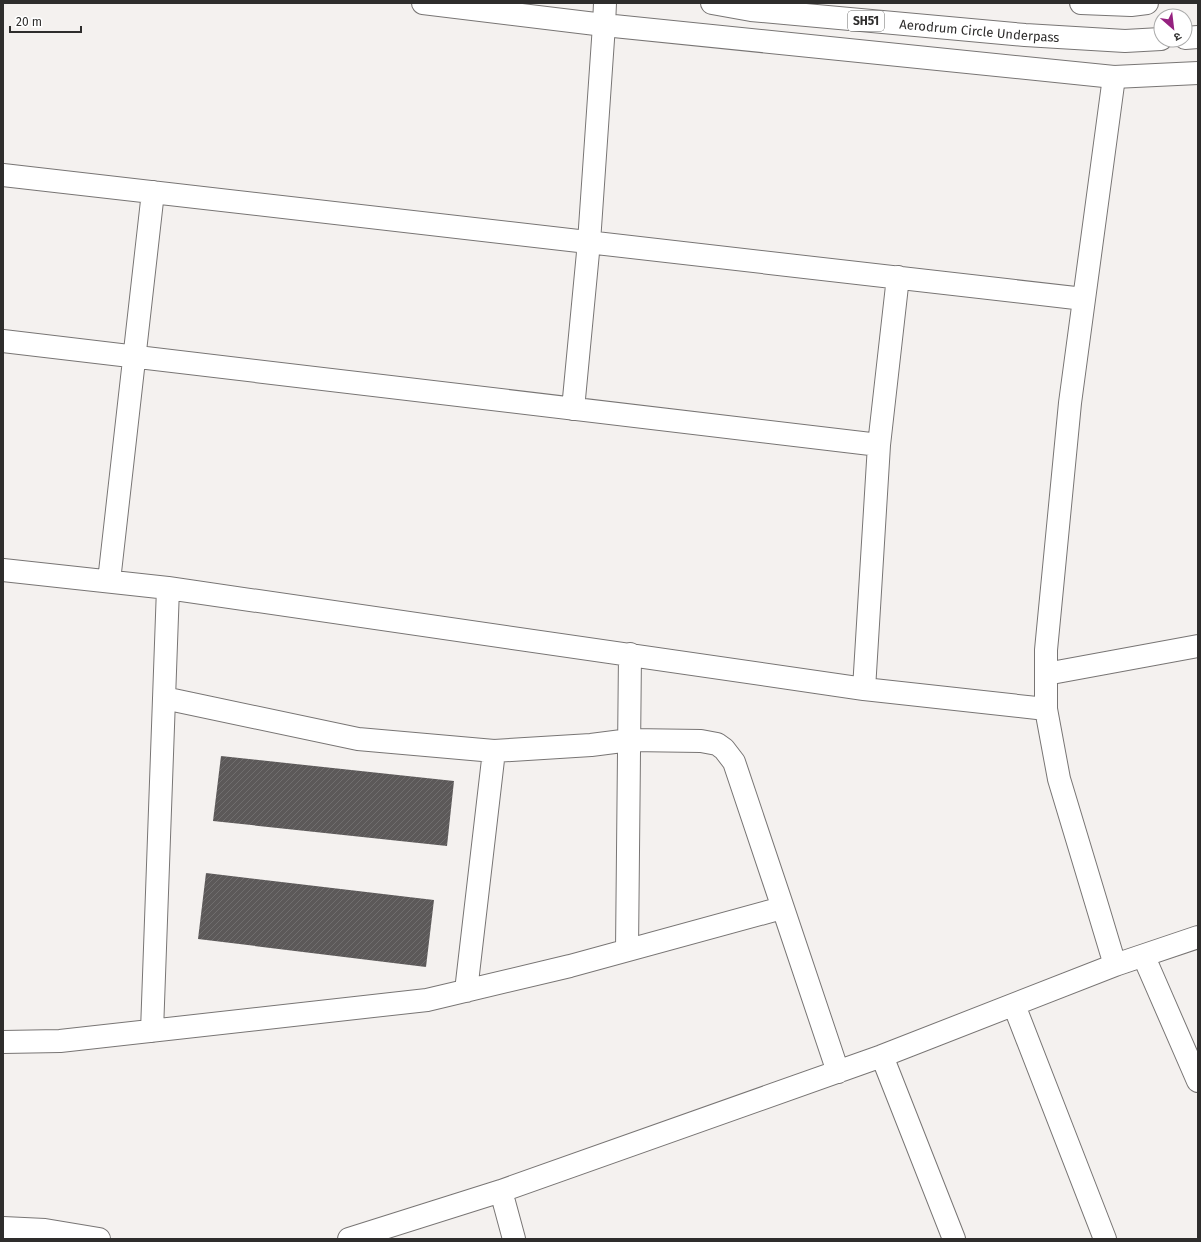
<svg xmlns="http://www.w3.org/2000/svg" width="1201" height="1242" font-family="'Fira Sans','Noto Sans Devanagari',sans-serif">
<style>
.building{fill:url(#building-hatch)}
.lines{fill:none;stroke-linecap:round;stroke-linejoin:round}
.street-casing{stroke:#787574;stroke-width:24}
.secondary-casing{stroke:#787574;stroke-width:24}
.primary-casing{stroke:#787574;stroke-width:24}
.street{stroke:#fff;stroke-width:22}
.secondary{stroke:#fff;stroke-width:22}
.primary{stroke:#fff;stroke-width:22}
.labels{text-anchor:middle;stroke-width:4;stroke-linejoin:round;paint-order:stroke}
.shield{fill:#fff;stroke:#6d6c6b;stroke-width:1}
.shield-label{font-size:12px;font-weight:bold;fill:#2e2d2c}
.street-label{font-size:13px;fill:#2e2d2c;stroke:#fff}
</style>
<defs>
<pattern id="building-hatch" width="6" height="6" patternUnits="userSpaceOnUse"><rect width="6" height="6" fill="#5c5959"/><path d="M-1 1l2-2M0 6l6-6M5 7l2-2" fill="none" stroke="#706e6e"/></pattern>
</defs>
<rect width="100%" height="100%" fill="#f4f1ef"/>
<path class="building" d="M221,756l233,25 -7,65 -234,-25z
M206,873l228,27 -8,67 -228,-28z"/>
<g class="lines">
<defs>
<path id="street" d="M423,3l181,22 -15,217 -16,167
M1114,77l-44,326 -24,247v59l13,70 56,186
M3,175l1081,124
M3,341l876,104
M3,570l165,18 696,101 182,20
M109,581l44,-389
M1046,674l152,-28
M864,689l15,-244 19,-168
M164,698l194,41 136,12 97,-6 39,-5 71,1 16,3 7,5 10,13 104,310
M627,950l3,-296
M1144,957l54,124
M466,991l28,-240
M1014,1005l91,234
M152,1031l16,-443
M3,1042l57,-1 367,-41 143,-34 212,-58
M882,1056l72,183
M501,1191l13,48
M3,1228l42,2 54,9
M349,1239l152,-48 381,-135 233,-91 83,-28"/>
<path id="secondary" d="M605,3l-1,22 510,52 84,-4"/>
<g id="primary">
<path id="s1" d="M712,3l39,7 274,25 100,6 36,-2"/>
<path d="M1081,3l50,2 16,-2"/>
<path d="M1185,38l13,-1"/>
</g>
</defs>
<use href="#street" class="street-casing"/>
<use href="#secondary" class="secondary-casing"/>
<use href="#primary" class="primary-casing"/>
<use href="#street" class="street"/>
<use href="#secondary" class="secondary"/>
<use href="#primary" class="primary"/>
</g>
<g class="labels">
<rect class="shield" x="848" y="11" width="36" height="20" rx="3"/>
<g class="shield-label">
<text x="866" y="25">SH51</text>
</g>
<g class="street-label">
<text dy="5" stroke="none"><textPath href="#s1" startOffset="269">Aerodrum Circle Underpass</textPath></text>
</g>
</g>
<rect width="1201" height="1242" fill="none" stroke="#2e2d2c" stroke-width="8"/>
<g transform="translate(1173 28) rotate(152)"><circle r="19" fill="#ffffff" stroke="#ababab"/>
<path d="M0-3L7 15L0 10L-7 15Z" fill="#95217f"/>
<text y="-6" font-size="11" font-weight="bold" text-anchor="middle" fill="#2e2d2c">उ</text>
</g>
<path d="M10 26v6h71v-6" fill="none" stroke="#2e2d2c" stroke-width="2"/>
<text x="16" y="26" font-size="12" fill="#2e2d2c" stroke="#ffffff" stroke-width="3" paint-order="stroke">20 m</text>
</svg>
